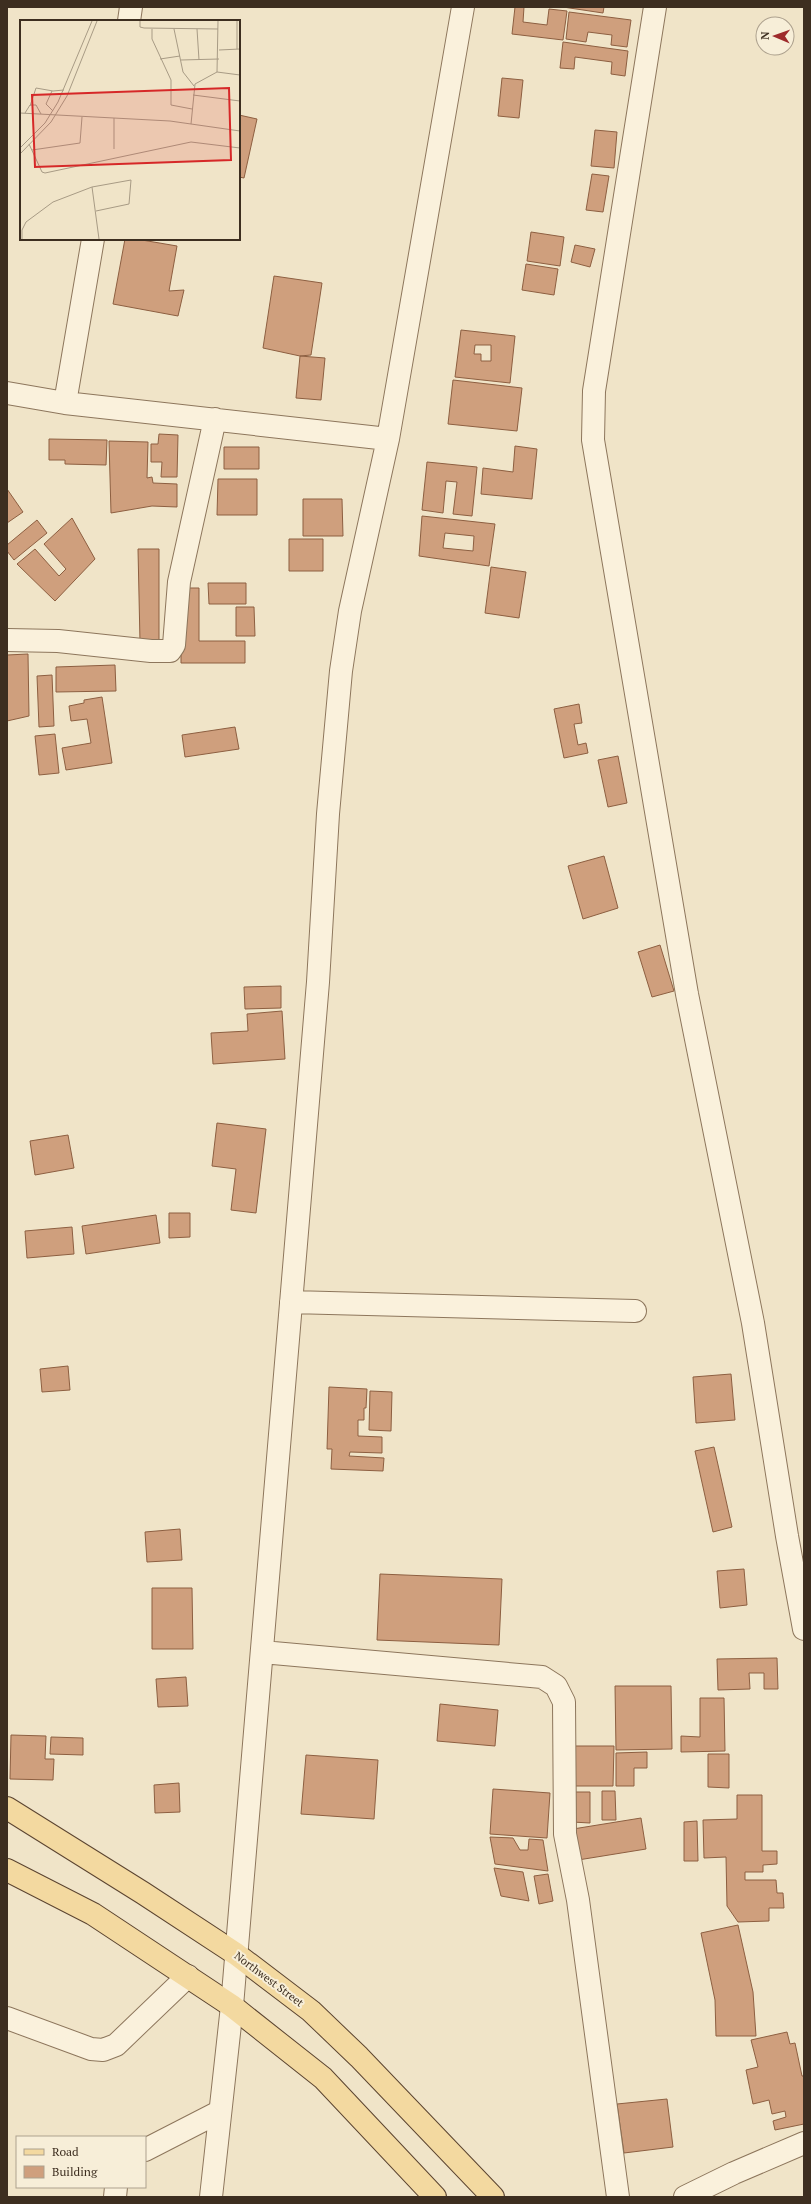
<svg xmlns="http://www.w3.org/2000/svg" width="811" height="2204" font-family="'PT Serif',serif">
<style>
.building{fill:#cf9f7d;stroke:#8d5f41;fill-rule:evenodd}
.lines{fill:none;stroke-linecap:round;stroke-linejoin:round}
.minor-casing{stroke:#8d765c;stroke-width:24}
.major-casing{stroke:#5b4430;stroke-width:24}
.minor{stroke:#faf1dc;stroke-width:22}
.major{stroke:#f3d9a0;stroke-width:22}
.labels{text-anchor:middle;stroke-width:4;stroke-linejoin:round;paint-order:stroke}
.street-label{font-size:11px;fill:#3d2e20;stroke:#f7eed8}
.inset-road{fill:none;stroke:#a89b85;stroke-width:1}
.view{fill:#d62828;fill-opacity:0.15;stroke:#d62828;stroke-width:2}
.inset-edge{fill:none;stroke:#3d2e20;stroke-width:2}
</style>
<rect width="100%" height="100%" fill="#f0e4c8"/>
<path class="building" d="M515,7h9l-1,15 24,3 2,-16 18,2 -4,29 -51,-6z
M563,7h41l-1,6z
M569,12l62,8 -4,27 -16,-2 1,-10 -24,-3 -2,10 -20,-3z
M563,42l65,9 -3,25 -14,-2 1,-12 -37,-5 -1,12 -14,-1z
M502,78l21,2 -4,38 -21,-2z
M239,115l18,4 -13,59 -5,-1z
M595,130l22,2 -3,36 -23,-2z
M592,174l17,2 -6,36 -17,-2z
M531,232l33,5 -4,29 -33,-5z
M125,239h11l41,7 -8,45 15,-1 -6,26 -65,-12z
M575,245l20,4 -5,18 -19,-5z
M526,264l32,5 -4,26 -32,-5z
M274,276l48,7 -11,72 -11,1 -37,-8z
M461,330l54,6 -5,47 -55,-6zM475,345h16v16h-10v-7h-7z
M300,356l25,2 -4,42 -25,-2z
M453,380l69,8 -5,43 -69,-7z
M159,434l19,1 -1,42h-16l1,-15h-11v-18h7z
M49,439l58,1 -1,25 -41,-1v-4h-16z
M109,441l39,1 -1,36 5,-1 1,6 24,1v23l-25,-1 -41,7z
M515,446l22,3 -5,50 -51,-5 2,-26 30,4z
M224,447h35v22h-35z
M427,462l50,5 -5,49 -19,-2 4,-32 -11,-1 -3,32 -21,-3z
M218,479h39v36h-40z
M7,489l16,23 -16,11z
M303,499h39l1,37h-40z
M422,516l73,8 -6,42 -70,-10zM445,533l29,3 -1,15 -30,-3z
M72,518l23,41 -40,42 -38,-37 18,-15 24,27 7,-7 -22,-25z
M37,520l10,13 -33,27 -7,-9v-6z
M289,539h34v32h-34z
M138,549h21v92l-19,1z
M491,567l35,5 -7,46 -34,-5z
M208,583h38v21h-37z
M181,588h18v53h46v22h-64z
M236,607h18l1,29h-19z
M28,654l1,62 -22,5v-66z
M115,665l1,26 -60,1v-25z
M52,675l2,51 -15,1 -2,-51z
M102,697l10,66 -46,7 -4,-22 29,-5 -4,-24 -16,2 -2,-15 15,-3v-3z
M579,704l3,19 -8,1 4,21 8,-2 2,10 -24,5 -10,-49z
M235,727l4,22 -54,8 -3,-22z
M55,734l4,39 -20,2 -4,-39z
M618,756l9,47 -19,4 -10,-47z
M604,856l14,52 -35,11 -15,-53z
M660,945l14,46 -22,6 -14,-45z
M281,986v22l-36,1 -1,-22z
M282,1011l3,48 -72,5 -2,-31 37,-2 -1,-17z
M217,1123l49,6 -10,84 -25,-3 5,-41 -24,-3z
M68,1135l6,33 -39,7 -5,-34z
M169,1213h21v24l-21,1z
M156,1215l4,28 -74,11 -4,-28z
M72,1227l2,27 -47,4 -2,-27z
M68,1366l2,24 -28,2 -2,-23z
M731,1374l4,46 -39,3 -3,-46z
M329,1387l38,2 -1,19h-2v12h-6v16l24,1v16l-32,-1 -1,4 35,2 -1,13 -52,-2 1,-20h-5z
M370,1391l22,1 -1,39 -22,-1z
M714,1447l18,80 -19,5 -18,-81z
M180,1529l2,31 -35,2 -2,-30z
M744,1569l3,36 -27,3 -3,-37z
M380,1574l122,5 -3,66 -122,-5z
M152,1588h40l1,61h-41z
M777,1658l1,31h-14v-16h-15l1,16 -32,1 -1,-31z
M186,1677l2,29 -30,1 -2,-28z
M615,1686h56l1,63 -56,1z
M700,1698h24l1,53 -44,1v-16l19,1z
M440,1704l58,6 -3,36 -58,-5z
M11,1735l35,1 -1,23h9l-1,21 -43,-1z
M51,1737l32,1v17l-33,-1z
M574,1746h40l-1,40h-39z
M647,1752v16h-13v18h-18v-33z
M708,1754h21v34l-21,-1z
M306,1755l72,5 -4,59 -73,-5z
M179,1783l1,29 -25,1 -1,-28z
M493,1789l57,4 -3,45 -57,-4z
M602,1791h13l1,29h-14z
M572,1792h18v31l-18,-1z
M737,1795h25v56h15v13l-14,1v7h-18v8h31l1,13h6l1,15h-15v13l-31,1 -11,-16 -1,-49 -22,1 -1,-38 34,-1z
M641,1818l5,31 -68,11 -5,-31z
M697,1821l1,40h-14v-39z
M490,1837l23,1 7,12h8l1,-11 14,1 5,31 -53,-7z
M494,1868l29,4 6,29 -28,-5z
M548,1874l5,27 -14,3 -5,-28z
M738,1925l15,67 3,44h-40l-1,-36 -14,-67z
M787,2032l3,12 5,-1 7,33h2v48l-29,6 -2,-9 13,-4 -1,-6 -13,3 -3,-14 -16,4 -7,-34 12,-3 -7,-27z
M667,2099l6,48 -49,6 -7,-49z"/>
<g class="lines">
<defs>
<path id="minor" d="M655,7l-61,384 -1,49 94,554 66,329 34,213 17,93
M129,21l2,-14
M7,393l58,10 323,36
M65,403l28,-164
M7,640l51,1 93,10h19l4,-6 5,-63 36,-163
M291,1302l344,9
M262,1652l280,25 14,9 8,16 1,132 13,66 40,297
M7,2018l84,31 12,1 13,-5 72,-69
M145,2150l74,-38
M115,2197l1,-10
M211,2197l21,-191 86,-1024 10,-168 13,-143 9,-60 38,-172 75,-432
M685,2197l49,-24 70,-30"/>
<path id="major" d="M7,1808l136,85 93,61 75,57 48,46 134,140
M7,1870l86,44 139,92 91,72 112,119"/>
</defs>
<use href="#minor" class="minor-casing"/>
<use href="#major" class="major-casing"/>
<use href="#minor" class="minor"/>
<use href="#major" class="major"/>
</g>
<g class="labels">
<g class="street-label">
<text transform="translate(269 1979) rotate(37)" y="4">Northwest Street</text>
</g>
</g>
<g transform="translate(20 20)">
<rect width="220" height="220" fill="#f0e4c8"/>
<path class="inset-road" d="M120,1v6l4,1 74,1M132,9v10l19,41v25l21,4M154,9l9,43 11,14M177,9l2,31M217,29v-28M199,30l21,-1M140,39l20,-3M161,40l38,-1M197,52l1,-51M32,71l-6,13 7,7M173,75l47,6M10,86l6,-18 17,3 11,-1M0,93l150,8 70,10M5,93l5,-8h6l5,9M94,98v31M171,104l4,-40 22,-12 23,3M9,124l13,28 3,1 146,-31 49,6M0,128l25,-25 13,-21 34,-81M12,130l48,-7 2,-26M0,134l31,-32 16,-26 30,-75M72,167l7,52M2,219v-9l4,-8 27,-20 39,-15 39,-7 -2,24 -33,7"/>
<path class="view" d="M209,68l2,72 -196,7 -3,-72z"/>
<rect width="220" height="220" class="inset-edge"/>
</g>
<rect width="811" height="2204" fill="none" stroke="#3d2e20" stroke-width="16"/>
<rect x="16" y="2136" width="130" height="52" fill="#f7eed8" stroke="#ada18e"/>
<rect x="24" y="2149" width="20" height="6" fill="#f3d9a0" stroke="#ada18e"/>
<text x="52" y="2156" font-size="12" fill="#3d2e20">Road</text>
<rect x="24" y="2166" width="20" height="12" fill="#cf9f7d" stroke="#ada18e"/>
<text x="52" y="2176" font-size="12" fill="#3d2e20">Building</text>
<g transform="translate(775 36) rotate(272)"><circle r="19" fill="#f7eed8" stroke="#ada18e"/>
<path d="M0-3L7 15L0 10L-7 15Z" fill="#9e2a2b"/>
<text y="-6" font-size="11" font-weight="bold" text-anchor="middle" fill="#3d2e20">N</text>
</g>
</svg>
